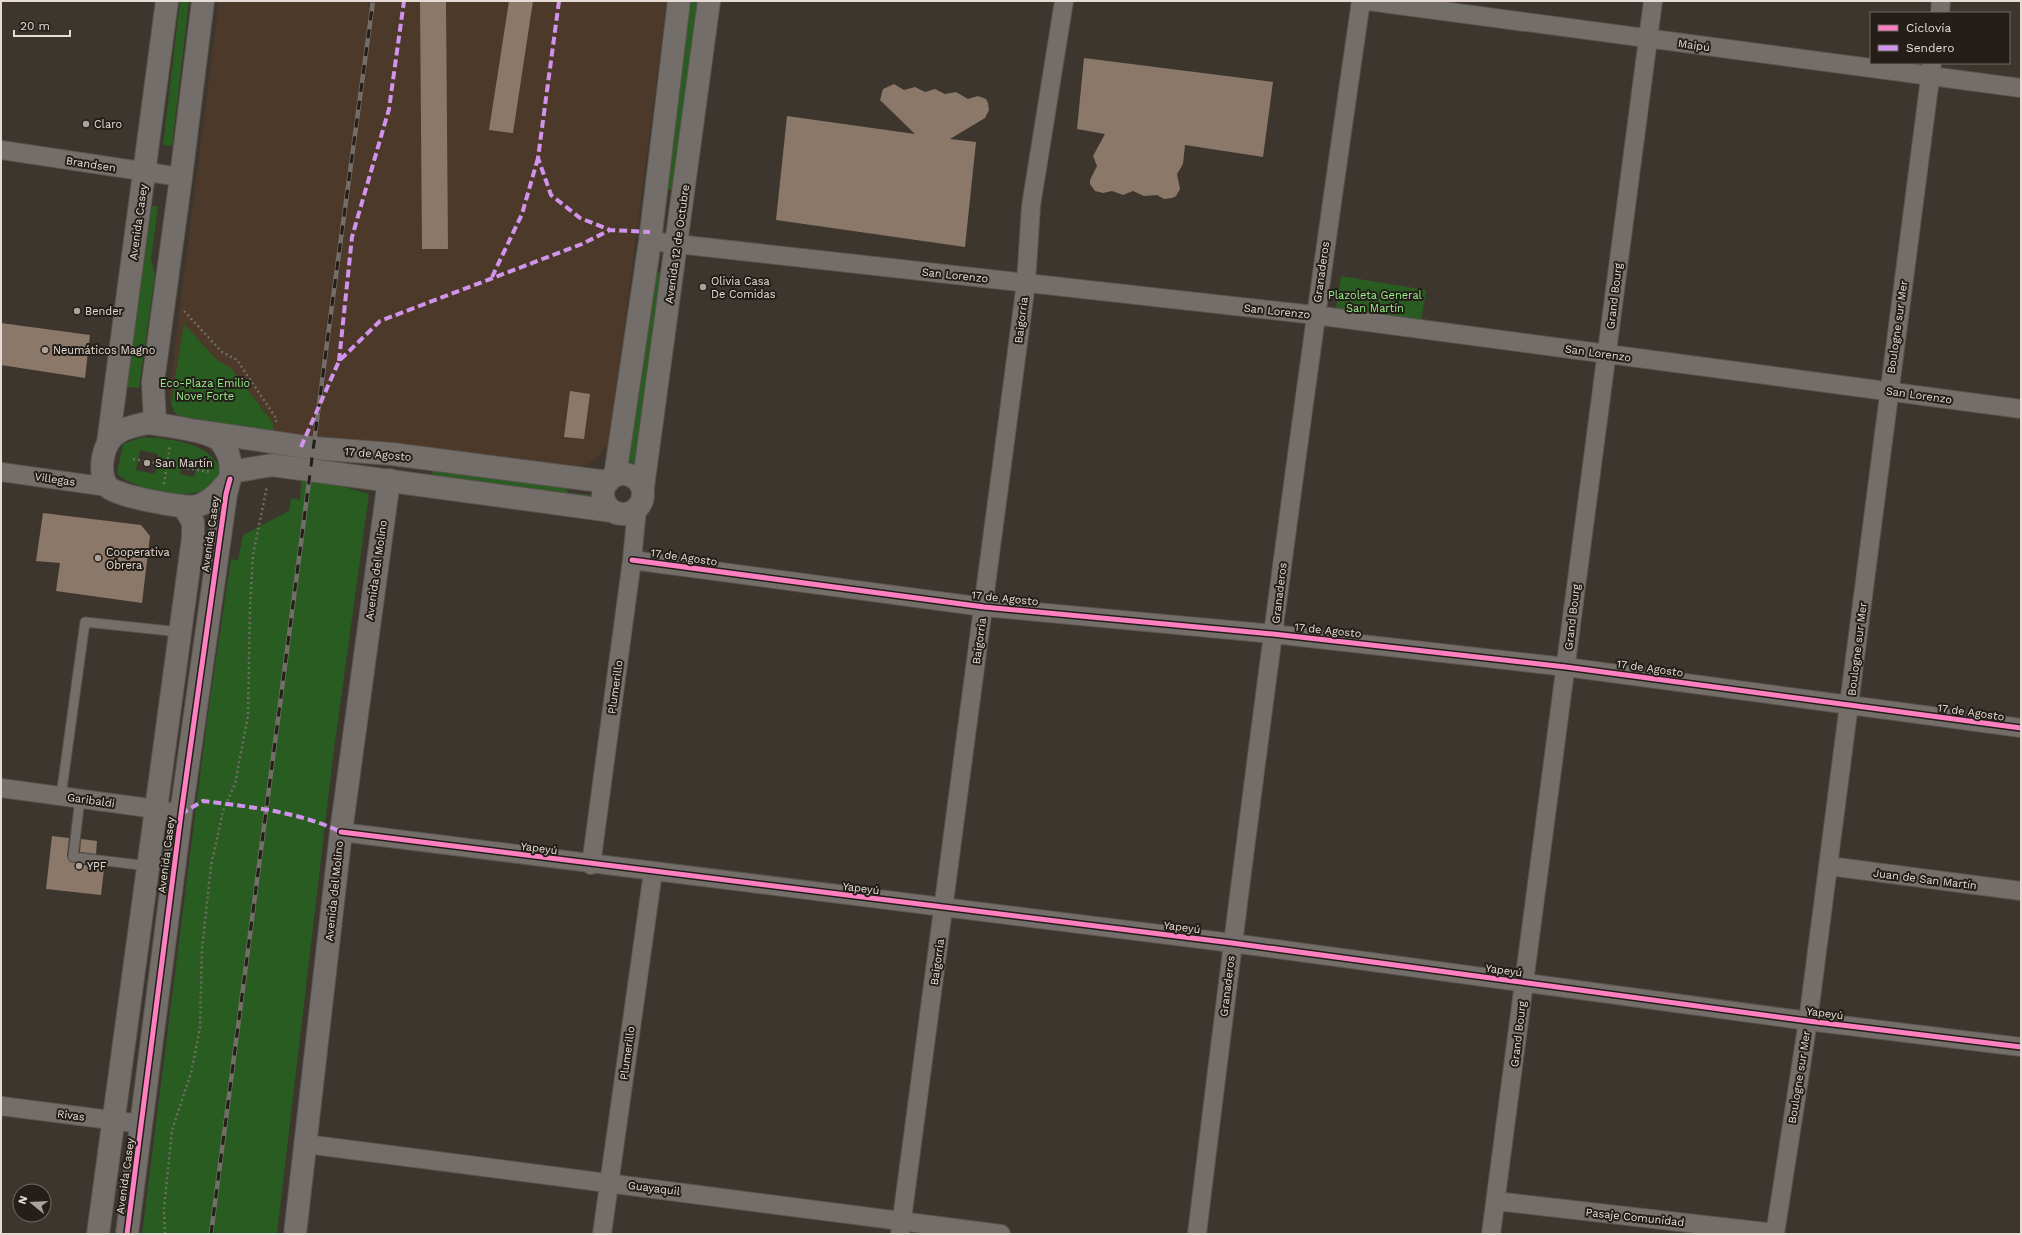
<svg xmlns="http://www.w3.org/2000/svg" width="2022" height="1235" font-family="'Work Sans',sans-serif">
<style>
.built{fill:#4c392a}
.green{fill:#295c20;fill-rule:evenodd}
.building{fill:#8b7868}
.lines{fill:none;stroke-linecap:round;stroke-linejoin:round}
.service-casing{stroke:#5a534e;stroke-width:11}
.minor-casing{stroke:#5a534e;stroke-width:20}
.tertiary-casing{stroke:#5a534e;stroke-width:24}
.secondary-casing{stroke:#5a534e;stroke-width:24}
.path{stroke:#716c67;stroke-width:2.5;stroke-dasharray:2 3;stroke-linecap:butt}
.service{stroke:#746e6a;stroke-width:9}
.minor{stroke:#746e6a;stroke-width:18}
.tertiary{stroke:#746e6a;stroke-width:22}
.secondary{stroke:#746e6a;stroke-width:22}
.rail-casing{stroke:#746e6a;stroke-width:4.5}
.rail{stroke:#241e19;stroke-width:3;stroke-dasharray:9;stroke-linecap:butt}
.quiet{stroke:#d193ec;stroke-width:4;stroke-dasharray:8 4;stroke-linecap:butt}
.cycleway-casing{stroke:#241e19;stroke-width:8}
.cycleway{stroke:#ff80c0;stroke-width:5}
.poi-dot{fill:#aba29b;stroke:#241e19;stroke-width:1.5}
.labels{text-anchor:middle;stroke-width:4;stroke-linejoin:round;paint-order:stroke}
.street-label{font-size:11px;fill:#e6dcd5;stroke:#241e19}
.poi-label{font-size:11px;fill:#e6dcd5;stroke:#241e19;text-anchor:start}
.park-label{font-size:11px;fill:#98f08c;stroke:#241e19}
</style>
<rect width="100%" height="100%" fill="#3d362f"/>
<path class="built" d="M219,1h448l-58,442 -14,17 -13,7 -309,-35 -99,-20 -5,-19z"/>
<path class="green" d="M180,1h9l-17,145 -9,-1z
M689,1h10l-25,187 -5,2 -3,-1z
M152,206h6l-7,54 4,14 -16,114 -12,-1z
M659,272l4,1 -27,189 -5,1 -4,-3 29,-187z
M1341,276l85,14 -6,38 -85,-13z
M184,324l33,36 14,8 42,55v9l-93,-16 -6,-4 -3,-9z
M143,437c28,2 62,4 78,31 -1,6 -2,12 -7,16 -20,20 -78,6 -97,-10l6,-30zM140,450l18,4 -3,20 -19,-4zM182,461l15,3 -3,13 -14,-3z
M433,469l130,16 6,8 24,2 -1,2 -160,-20z
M302,475l67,19 -36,263 -56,477h-135l66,-521 23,-154 7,1 5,-25 46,-24 2,-13 9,2z"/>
<path class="building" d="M420,1h26l2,248h-26z
M509,1h24l-20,132 -24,-3z
M1084,58l189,24 -10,75 -78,-12 -2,19 -6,10 3,15 -4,7 -4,2 -8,1 -7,-4 -13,1 -11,-5 -10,4 -11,-4 -9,2 -8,-2 -5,-7v-4l7,-14 -4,-10 12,-22 -28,-5z
M894,84l10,6 11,-3 10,5 10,-3 10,5 11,-2 12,7 10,-3 8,3 2,4 1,7 -4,8 -35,21 26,3 -11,105 -189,-27 11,-104 128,18 -35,-34 3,-11z
M1,323l89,12 -5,43 -84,-13z
M570,391l20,3 -6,45 -20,-2z
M43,513l98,12 9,11 -8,67 -86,-12 4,-28 -24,-2z
M52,836l17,2 -2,18 3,6 34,7 -3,26 -55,-6z
M81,839l16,2 -1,13 -16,-2z"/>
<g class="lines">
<defs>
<path id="service" d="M61,796l24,-174 95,10
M80,799l-7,58 75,9"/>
<path id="minor" d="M1368,1l653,87
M1940,13l1,-12
M1,150l180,27
M650,241l665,74 706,94
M1,472l107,15
M632,560l352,47 289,27 293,33 455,61
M1,788l155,21 25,5
M341,832l891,111 576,78 213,26
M591,865l41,-305 5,-51
M1829,866l192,25
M1,1106l141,18
M306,1144l695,90
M1496,1201l279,32
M602,1234l51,-362
M900,1234l126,-951 5,-77 33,-205
M1197,1234c50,-412 104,-823 164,-1233
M1491,1234l162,-1233
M1775,1234l33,-213 124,-958"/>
<path id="tertiary" d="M295,1234l46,-402 48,-352"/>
<path id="secondary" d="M148,423c15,2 62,8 72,18 10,11 12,25 10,38 -9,11 -19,23 -33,27 -12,3 -81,-10 -89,-19 -11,-14 -6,-46 11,-55 8,-5 19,-7 29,-9z
M155,424l-2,-42 28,-205 22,-176
M197,431l116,17 79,6 216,28
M108,443l59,-442
M231,472l41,-7 340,46
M603 494a20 20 0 1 1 40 0a20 20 0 1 1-40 0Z
M615,476l35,-235 29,-240
M643,487l66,-486
M98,1234l95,-696v-16l-9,-15
M127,1234l54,-420 45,-320 4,-15"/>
</defs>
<use href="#service" class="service-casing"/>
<use href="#minor" class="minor-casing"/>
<use href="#tertiary" class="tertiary-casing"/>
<use href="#secondary" class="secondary-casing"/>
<path class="path" d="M184,311l38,41 15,8 39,58v4
M133,459l77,13
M164,484l6,-39
M165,1234l-1,-25 8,-79 19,-57 9,-45 2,-79 9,-83 12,-55 12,-27 13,-68 2,-109 3,-52 14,-69"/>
<use href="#service" class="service"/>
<use href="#minor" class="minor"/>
<use href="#tertiary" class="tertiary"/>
<use href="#secondary" class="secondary"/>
<defs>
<path id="rail" d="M211,1234l119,-914 43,-319"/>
</defs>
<use href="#rail" class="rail-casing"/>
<use href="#rail" class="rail"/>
<path class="quiet" d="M559,1l-21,157 13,37 29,23 30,12
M492,277l30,-63 16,-56
M339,361l13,-124 37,-128 15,-108
M301,447l38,-86 41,-40 202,-77 28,-14 40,2
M181,814l22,-13c47,6 94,10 138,31"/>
<defs>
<path id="cycleway" d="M632,560l352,47 289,27 293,33 455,61
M341,832l891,111 576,78 213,26
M127,1234l54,-420 45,-320 4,-15"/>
</defs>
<use href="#cycleway" class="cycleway-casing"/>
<use href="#cycleway" class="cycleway"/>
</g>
<g class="poi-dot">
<circle cx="86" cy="124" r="4"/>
<circle cx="703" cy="287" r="4"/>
<circle cx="77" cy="311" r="4"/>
<circle cx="45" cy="350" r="4"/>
<circle cx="147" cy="463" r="4"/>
<circle cx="98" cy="558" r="4"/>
<circle cx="79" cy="866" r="4"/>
</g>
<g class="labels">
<g class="street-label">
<text transform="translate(1694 45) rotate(8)" y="4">Maipú</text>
<text transform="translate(91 164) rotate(9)" y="4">Brandsen</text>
<text transform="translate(138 222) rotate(-82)" y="4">Avenida Casey</text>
<text transform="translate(677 244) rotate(-82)" y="4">Avenida 12 de Octubre</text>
<text transform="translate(1321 272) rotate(-82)" y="4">Granaderos</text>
<text transform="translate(955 275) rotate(6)" y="4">San Lorenzo</text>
<text transform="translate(1614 296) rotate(-83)" y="4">Grand Bourg</text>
<text transform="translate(1277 311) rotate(6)" y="4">San Lorenzo</text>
<text transform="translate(1021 320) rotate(-83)" y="4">Baigorria</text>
<text transform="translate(1897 327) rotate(-82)" y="4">Boulogne sur Mer</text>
<text transform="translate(1598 353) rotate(8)" y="4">San Lorenzo</text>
<text transform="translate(1919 395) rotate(8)" y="4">San Lorenzo</text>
<text transform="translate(378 454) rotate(5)" y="4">17 de Agosto</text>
<text transform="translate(55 479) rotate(8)" y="4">Villegas</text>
<text transform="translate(210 534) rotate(-82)" y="4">Avenida Casey</text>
<text transform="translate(684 557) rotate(8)" y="4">17 de Agosto</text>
<text transform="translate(376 570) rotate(-82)" y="4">Avenida del Molino</text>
<text transform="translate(1279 593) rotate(-83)" y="4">Granaderos</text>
<text transform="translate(1005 598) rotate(6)" y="4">17 de Agosto</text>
<text transform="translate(1572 617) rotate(-83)" y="4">Grand Bourg</text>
<text transform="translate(1328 630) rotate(6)" y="4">17 de Agosto</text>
<text transform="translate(979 641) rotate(-82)" y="4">Baigorria</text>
<text transform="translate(1857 649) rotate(-83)" y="4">Boulogne sur Mer</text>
<text transform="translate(1650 668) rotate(8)" y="4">17 de Agosto</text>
<text transform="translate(615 687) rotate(-82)" y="4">Plumerillo</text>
<text transform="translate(1971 712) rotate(8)" y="4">17 de Agosto</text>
<text transform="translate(91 800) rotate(8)" y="4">Garibaldi</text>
<text transform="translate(539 848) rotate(7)" y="4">Yapeyú</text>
<text transform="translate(166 855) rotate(-83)" y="4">Avenida Casey</text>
<text transform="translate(1925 879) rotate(7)" y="4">Juan de San Martín</text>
<text transform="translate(861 888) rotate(7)" y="4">Yapeyú</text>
<text transform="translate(334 891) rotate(-84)" y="4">Avenida del Molino</text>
<text transform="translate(1182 927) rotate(7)" y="4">Yapeyú</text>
<text transform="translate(937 962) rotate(-82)" y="4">Baigorria</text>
<text transform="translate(1504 970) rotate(8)" y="4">Yapeyú</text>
<text transform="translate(1227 986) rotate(-83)" y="4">Granaderos</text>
<text transform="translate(1825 1013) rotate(7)" y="4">Yapeyú</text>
<text transform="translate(1518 1034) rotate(-83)" y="4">Grand Bourg</text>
<text transform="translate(627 1053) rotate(-82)" y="4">Plumerillo</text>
<text transform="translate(1799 1077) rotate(-81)" y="4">Boulogne sur Mer</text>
<text transform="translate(71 1115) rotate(7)" y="4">Rivas</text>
<text transform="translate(125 1176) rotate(-82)" y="4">Avenida Casey</text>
<text transform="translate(654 1188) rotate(7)" y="4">Guayaquil</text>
<text transform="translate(1635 1217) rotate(6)" y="4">Pasaje Comunidad</text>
</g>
<g class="poi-label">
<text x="94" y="128">Claro</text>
<text x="711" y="285">Olivia Casa<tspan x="711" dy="13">De Comidas</tspan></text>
<text x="85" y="315">Bender</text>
<text x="53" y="354">Neumáticos Magno</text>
<text x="155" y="467">San Martín</text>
<text x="106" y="556">Cooperativa<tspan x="106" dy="13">Obrera</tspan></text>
<text x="87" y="870">YPF</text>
</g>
<g class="park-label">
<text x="1375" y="299">Plazoleta General<tspan x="1375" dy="13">San Martín</tspan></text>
<text x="205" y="387">Eco-Plaza Emilio<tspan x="205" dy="13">Nove Forte</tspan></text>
</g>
</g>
<rect width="2022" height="1235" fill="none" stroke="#e6dcd5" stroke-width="4"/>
<rect x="1870" y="12" width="140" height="52" fill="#241e19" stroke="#726a64"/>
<rect x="1878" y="25" width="20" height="6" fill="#ff80c0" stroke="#726a64"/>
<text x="1906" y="32" font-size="12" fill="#e6dcd5">Ciclovía</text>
<rect x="1878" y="45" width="20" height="6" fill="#d193ec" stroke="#726a64"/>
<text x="1906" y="52" font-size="12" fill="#e6dcd5">Sendero</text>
<g transform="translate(32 1203) rotate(288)"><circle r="19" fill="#241e19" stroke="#726a64"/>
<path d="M0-3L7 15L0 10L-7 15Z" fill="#aba29b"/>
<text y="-6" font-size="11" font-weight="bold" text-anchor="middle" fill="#e6dcd5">N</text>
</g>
<path d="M14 30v6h56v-6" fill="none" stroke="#e6dcd5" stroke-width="2"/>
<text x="20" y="30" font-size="12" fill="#e6dcd5" stroke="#241e19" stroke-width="3" paint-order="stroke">20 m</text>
</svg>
